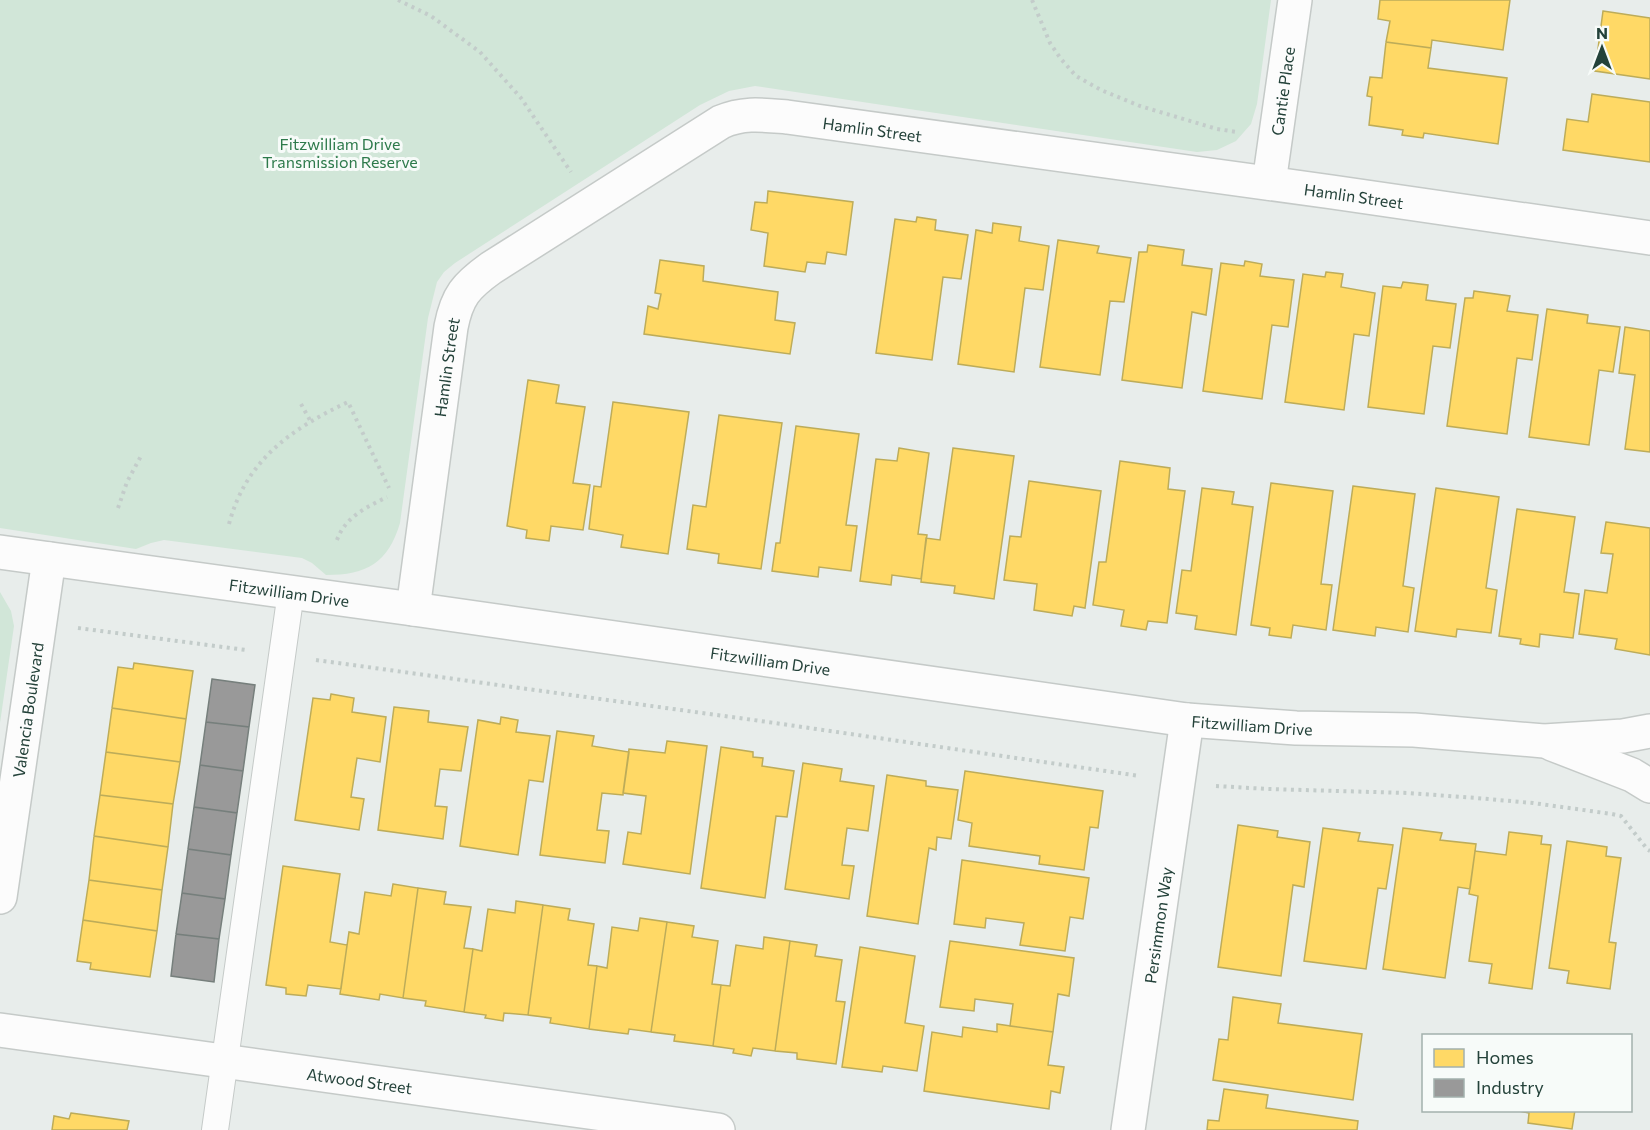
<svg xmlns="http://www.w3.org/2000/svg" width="1650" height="1130" font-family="Commissioner,sans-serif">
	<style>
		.green { fill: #d1e6d8 }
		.homes { fill: #ffd966; stroke: #bdac59; stroke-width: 1.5 }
		.industry { fill: #999; stroke: #767f7c; stroke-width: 1.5 }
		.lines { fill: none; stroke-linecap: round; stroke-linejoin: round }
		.service-casing { stroke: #c5cac8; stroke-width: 28 }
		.minor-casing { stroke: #c5cac8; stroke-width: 36 }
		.path { stroke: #c3ccca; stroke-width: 4; stroke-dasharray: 3 4.5; stroke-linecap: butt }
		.service { stroke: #fcfcfc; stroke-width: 26 }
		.minor { stroke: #fcfcfc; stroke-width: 33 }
		.labels { text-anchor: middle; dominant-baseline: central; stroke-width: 6; stroke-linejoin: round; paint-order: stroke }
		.street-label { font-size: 16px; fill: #24423a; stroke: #f7fbf9 }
		.park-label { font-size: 16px; fill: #2d7a4b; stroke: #f7fbf9 }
	</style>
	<rect width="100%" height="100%" fill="#e8edeb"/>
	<!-- green -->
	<path class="green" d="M0 0H1271L1257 104 1251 124 1236 141 1217 150 1197 152 755 86 729 91 700 105 455 263 444 272 437 282 428 318 400 523C388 563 367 575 326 575L312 563 302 558 164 540 151 543 136 549 0 528Z
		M0 592 11 611 14 626 0 723Z"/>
	<!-- homes -->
	<path class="homes" d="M1380 0H1510L1503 50 1432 40 1431 48 1386 42 1390 21 1378 19Z
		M1603 11 1650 18V79L1595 71Z
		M1386 42 1431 48 1428 68 1507 78 1498 144 1424 133 1423 138 1402 135 1403 130 1369 125 1372 97 1367 96 1370 77 1382 78Z
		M1592 94 1650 102V162L1563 150 1567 119 1588 122Z
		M768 191 853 202 846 255 827 252 825 264 807 262 805 272 764 266 768 233 751 230 755 202 767 203Z
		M917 217 936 220 935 230 968 235 961 279 943 277 932 360 876 353 895 219 916 222Z
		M993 223 1021 227 1019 241 1049 246 1043 290 1025 288 1014 372 958 364 976 230 992 233Z
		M1058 240 1099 246 1097 253 1131 258 1124 302 1110 301 1100 375 1040 367Z
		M1148 245 1184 250 1182 265 1212 269 1206 315 1192 312 1182 388 1122 380 1139 252H1147Z
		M660 260 704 266 703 281 778 292 775 320 795 323 790 354 644 334 648 306 658 309 661 294 655 293Z
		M1245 261 1262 264 1260 276 1294 280 1288 327 1272 325 1262 399 1203 391 1221 263 1244 266Z
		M1326 272 1343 274 1341 287 1375 293 1369 336 1354 334 1344 410 1285 402 1303 274 1325 277Z
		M1403 282 1428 285 1426 300 1456 304 1450 348 1433 346 1424 414 1368 407 1383 286 1401 288Z
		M1474 291 1510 296 1507 311 1538 315 1532 360 1517 358 1507 434 1447 426 1465 298H1473Z
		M1547 309 1588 315 1587 323 1620 327 1613 372 1599 370 1589 445 1529 437Z
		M1625 327 1650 331V452L1625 449 1635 375 1619 373Z
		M528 380 559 385 556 403 585 407 573 483 590 485 583 530 551 526 549 541 526 538 527 530 507 526Z
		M613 402 689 412 668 554 621 547 623 535 589 529 594 486 601 487Z
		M719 415 782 423 761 569 718 563 719 554 687 549 693 505 706 507Z
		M796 426 859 434 846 525 857 526 851 571 819 567 818 577 772 571 776 543H780Z
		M899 448 929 453 918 534 927 535 921 579 892 575 891 585 860 581 876 459 897 461Z
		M953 448 1014 456 994 599 954 593 955 586 921 582 926 538 940 540Z
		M1120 461 1170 468 1168 489 1185 491 1167 623 1148 621 1146 630 1121 626 1124 610 1093 605 1099 562H1106Z
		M1029 481 1101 491 1085 608 1074 606 1072 616 1034 610 1037 584 1004 580 1010 536 1021 537Z
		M1271 483 1333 491 1321 584 1332 585 1326 630 1293 625 1291 638 1269 635 1270 628 1251 625Z
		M1353 486 1415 494 1403 586 1414 588 1408 632 1376 627 1375 636 1333 630Z
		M1202 488 1234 492 1232 504 1253 507 1236 635 1195 629 1197 616 1176 613 1182 570 1191 571Z
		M1436 488 1499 497 1486 588 1497 590 1491 633 1457 629 1456 637 1415 631Z
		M1517 509 1575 517 1564 592 1579 594 1573 638 1540 634 1539 647 1520 644 1521 639 1499 636Z
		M1606 522 1650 528V655L1615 649 1617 639 1579 634 1585 590 1607 593 1613 554 1601 553Z
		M134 663 193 671 186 719 112 708 118 667 133 669Z
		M331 694 354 698 352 712 386 717 380 762 357 758 351 797 364 799 359 830 295 820 313 698 330 700Z
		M394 707 429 711 428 722 468 727 461 771 440 769 435 806 447 807 443 839 378 830Z
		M112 708 186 719 180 762 106 752Z
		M501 717 518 720 516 732 550 736 543 782 529 780 518 855 460 846 478 720 500 724Z
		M557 731 594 736 592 746 629 752 623 795 602 793 597 830 609 831 605 863 540 855Z
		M667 741 707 746 690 874 623 864 628 832 641 834 646 796 623 793 629 749 665 753Z
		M721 747 753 752V757L763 758 762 766 794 771 787 817 776 816 765 898 701 888Z
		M106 752 180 762 173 804 100 795Z
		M803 763 842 769 840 781 874 786 868 831 847 828 842 865 854 866 849 899 785 889Z
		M965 771 1103 791 1098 828 1090 827 1084 870 1039 864 1040 856 969 846 972 823 958 820Z
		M887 775 926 781V786L958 790 951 839 937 837 936 850 929 848 918 924 867 916Z
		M100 795 173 804 168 847 94 836Z
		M1238 825 1278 831 1277 837 1310 842 1304 887 1293 885 1281 976 1218 967Z
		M1323 828 1360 833 1358 841 1393 845 1386 889 1378 888 1366 969 1304 961Z
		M1403 828 1442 833 1440 840 1476 844 1470 889 1458 887 1445 978 1383 969Z
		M1509 832 1542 836 1541 844 1551 845 1532 989 1489 983 1492 964 1469 961 1478 896 1469 894 1475 851 1506 855Z
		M94 836 168 847 162 890 89 880Z
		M1567 841 1607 847 1606 856 1621 858 1609 942 1616 943 1610 989 1567 983 1569 971 1549 968Z
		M962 860 1089 878 1083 919 1070 917 1065 951 1020 945 1024 923 986 918 985 928 954 924Z
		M283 866 340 874 330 942 347 945 341 989 308 985 306 996 286 994V988L266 985Z
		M89 880 162 890 157 931 83 920Z
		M393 884 418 888 403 998 380 994 379 1000 340 994 349 932 359 934 365 892 391 896Z
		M418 888 446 892 444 904 471 907 464 948 473 949 464 1012 425 1006 426 1001 403 998Z
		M516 901 543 905 528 1015 504 1013 503 1021 485 1018 486 1015 464 1012 473 949 482 951 488 909 515 913Z
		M543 905 570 909 568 920 594 924 588 965 597 966 589 1029 550 1023 551 1018 528 1015Z
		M640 918 667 922 651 1032 629 1029 628 1034 589 1029 597 966 607 968 612 927 638 931Z
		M83 920 157 931 150 977 90 969 91 963 77 961Z
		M667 922 694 926 692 937 718 941 712 984 721 985 713 1046 674 1041 675 1035 651 1032Z
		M764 937 790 941 775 1051 753 1048 751 1056 733 1053 734 1049 713 1046 721 985 730 986 736 945 763 949Z
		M790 941 817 945 815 956 842 960 836 1001 845 1002 836 1064 797 1059V1053L775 1051Z
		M950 941 1074 958 1069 996 1058 994 1053 1032 1010 1026 1013 1004 975 999 974 1011 940 1007Z
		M860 947 915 956 905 1023 924 1026 917 1071 883 1066 882 1072 842 1067Z
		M1233 997 1281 1004 1278 1023 1362 1034 1353 1100 1213 1080 1219 1039 1228 1040Z
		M997 1024 1053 1032 1048 1065 1064 1067 1060 1093 1051 1091 1049 1109 924 1091 932 1032 962 1037 963 1027 997 1032Z
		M1224 1089 1268 1095 1266 1108 1358 1121 1357 1130H1207L1208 1120 1219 1121Z
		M1514 1110H1575L1572 1129 1528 1123 1529 1113Z
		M71 1113 129 1121 127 1130H52L54 1116 69 1119Z"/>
	<!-- industry -->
	<path class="industry" d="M212 679 255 685 249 727 206 722Z
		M206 722 249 727 243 771 200 765Z
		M200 765 243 771 237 813 194 807Z
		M194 807 237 813 231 855 188 849Z
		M188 849 231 855 225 899 182 893Z
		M182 893 225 899 219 939 176 934Z
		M176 934 219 939 214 982 171 976Z"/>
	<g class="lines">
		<defs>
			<path id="service" d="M215 1130 291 592"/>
			<g id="minor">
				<path id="s1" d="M1269 183 1295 0"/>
				<path id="s2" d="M0 552 413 609 1187 720 1296 728 1414 730 1544 741 1623 736 1650 731"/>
				<path id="s3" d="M413 609 451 327C457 296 466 286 491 268L721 122C744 112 763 115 787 117L1332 192 1650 238"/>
				<path d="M1552 744 1632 775 1650 786"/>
				<path id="s4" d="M0 897 49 559"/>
				<path id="s5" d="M0 1030 718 1130"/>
				<path id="s6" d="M1128 1130 1187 720"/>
			</g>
		</defs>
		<!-- service casing -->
		<use href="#service" class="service-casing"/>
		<!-- minor casing -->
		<use href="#minor" class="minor-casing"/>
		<!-- path -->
		<path class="path" d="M398 0 431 16 480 52 521 98 571 172
			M1032 0 1050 43 1061 59 1076 76 1101 90 1140 106 1217 129 1237 132
			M301 404 311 422
			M118 508 127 482 141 456
			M229 524C246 460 291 429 348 402L389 488
			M337 540C345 517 367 507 387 497
			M78 628 246 650
			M316 660 768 722 1140 776
			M1216 786 1268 789 1408 793 1476 798 1533 803 1612 814 1621 816 1648 850 1650 851"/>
		<!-- service -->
		<use href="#service" class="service"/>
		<!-- minor -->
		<use href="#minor" class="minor"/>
	</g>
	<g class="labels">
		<!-- street labels -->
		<g class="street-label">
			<text stroke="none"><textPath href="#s1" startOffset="93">Cantie Place</textPath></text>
			<text stroke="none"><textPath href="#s3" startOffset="784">Hamlin Street</textPath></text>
			<text stroke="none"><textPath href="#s3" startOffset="1270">Hamlin Street</textPath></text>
			<text stroke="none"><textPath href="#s3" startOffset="244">Hamlin Street</textPath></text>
			<text stroke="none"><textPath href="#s2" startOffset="292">Fitzwilliam Drive</textPath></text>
			<text stroke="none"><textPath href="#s2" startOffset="778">Fitzwilliam Drive</textPath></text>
			<text stroke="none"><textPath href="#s4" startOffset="189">Valencia Boulevard</textPath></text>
			<text stroke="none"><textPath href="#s2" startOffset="1264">Fitzwilliam Drive</textPath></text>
			<text stroke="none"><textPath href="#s6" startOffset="207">Persimmon Way</textPath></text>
			<text stroke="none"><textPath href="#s5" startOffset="363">Atwood Street</textPath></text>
		</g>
		<!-- park labels -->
		<g class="park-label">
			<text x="340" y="143">Fitzwilliam Drive<tspan x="340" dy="18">Transmission Reserve</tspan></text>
		</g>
	</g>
	<!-- legend -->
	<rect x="1422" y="1034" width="210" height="78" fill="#f7fbf9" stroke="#a3b1ad" stroke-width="1.5"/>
	<rect x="1434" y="1049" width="30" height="18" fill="#ffd966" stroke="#a3b1ad" stroke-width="1.5"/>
	<text x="1476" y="1064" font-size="18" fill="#24423a">Homes</text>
	<rect x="1434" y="1079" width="30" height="18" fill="#999999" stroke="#a3b1ad" stroke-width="1.5"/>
	<text x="1476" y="1094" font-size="18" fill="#24423a">Industry</text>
	<!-- north arrow -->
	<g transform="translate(1602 48)" stroke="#f7fbf9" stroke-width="4.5" paint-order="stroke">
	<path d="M0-4.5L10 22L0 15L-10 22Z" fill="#24423a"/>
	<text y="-9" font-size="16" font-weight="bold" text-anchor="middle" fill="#24423a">N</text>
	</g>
</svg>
